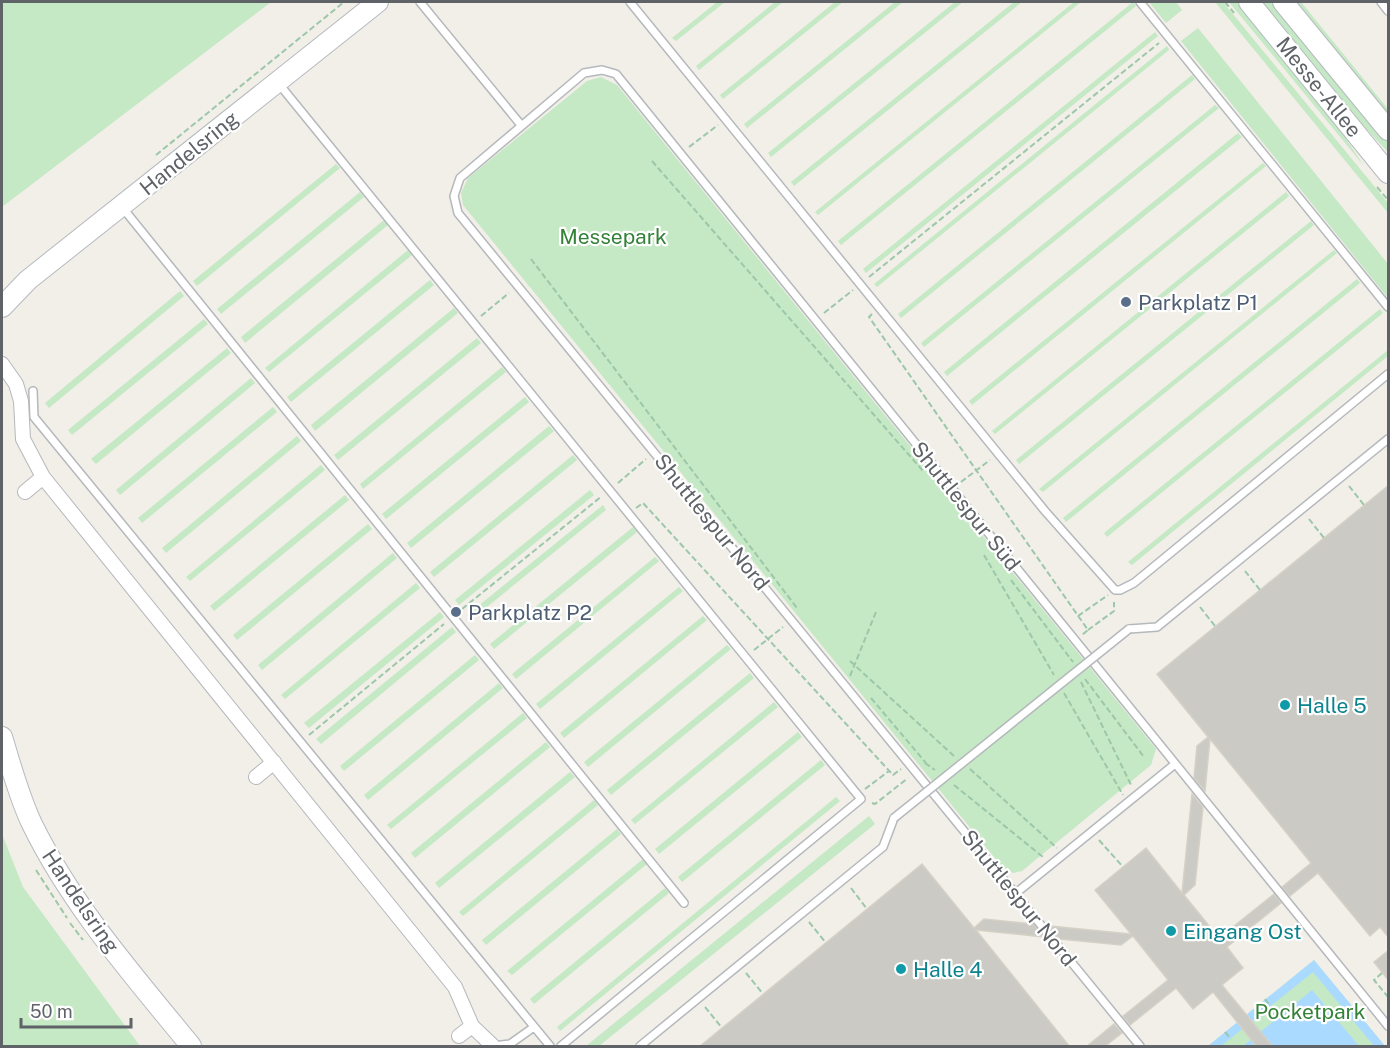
<svg xmlns="http://www.w3.org/2000/svg" width="1390" height="1048" font-family="'Public Sans',sans-serif">
	<style>
		.green { fill: #c5e8c5 }
		.water { fill: #aadaff }
		.building { fill: #cccac5; stroke: #d6d1c6; stroke-width: 1.5 }
		.lines { fill: none; stroke-linecap: round; stroke-linejoin: round }
		.lane-casing { stroke: #b5b8bc; stroke-width: 10 }
		.street-casing { stroke: #b5b8bc; stroke-width: 16 }
		.secondary-casing { stroke: #b6babf; stroke-width: 22 }
		.path { stroke: #9cc7a9; stroke-width: 2; stroke-dasharray: 6 3; stroke-linecap: butt }
		.lane { stroke: #fff; stroke-width: 7 }
		.street { stroke: #fff; stroke-width: 14 }
		.secondary { stroke: #fff; stroke-width: 20 }
		.lane-bridge-casing { stroke: #b5b8bc; stroke-width: 10; stroke-linecap: butt }
		.lane-bridge { stroke: #fff; stroke-width: 7 }
		.service-dot { fill: #5c6f8a; stroke: #fff; stroke-width: 2 }
		.culture-dot { fill: #0f9aa8; stroke: #fff; stroke-width: 2 }
		.labels { text-anchor: middle; dominant-baseline: central; stroke-width: 4.5; stroke-linejoin: round; paint-order: stroke }
		.street-label { font-size: 21px; fill: #5f6368; stroke: #fff }
		.park-label { font-size: 21px; fill: #348238; stroke: #fff }
		.service-label { font-size: 21px; fill: #4e5e75; stroke: #fff; text-anchor: start }
		.culture-label { font-size: 21px; fill: #0d838f; stroke: #fff; text-anchor: start }
	</style>
	<rect width="100%" height="100%" fill="#f1efe8"/>
	<!-- green -->
	<path class="green" d="M2 2H271L2 207Z
		M717 2H725L676 41 672 38Z
		M775 2H783L699 70 696 66Z
		M835 2H843L723 99 720 95Z
		M895 2H903L747 128 744 124Z
		M955 2H963L771 157 768 153Z
		M1014 2H1022L794 186 791 182Z
		M1074 2H1081L818 215 815 212Z
		M1133 2 1136 6 841 245 838 241Z
		M1149 2H1176L1182 10 1166 23Z
		M1215 2H1223L1388 203V213Z
		M1229 2H1240L1321 101 1364 166Z
		M1258 2H1273L1388 142V152L1336 97Z
		M1292 2H1301L1388 109V120Z
		M1198 28 1388 264V298L1181 41Z
		M1155 32 1158 36 866 273 863 269Z
		M1167 46 1169 50 877 287 874 284Z
		M1192 75 1195 79 901 318 898 314Z
		M601 77 617 85 1156 749 1151 765 1022 871 1013 873 1003 868 463 205 461 193 468 178 587 81Z
		M1215 105 1219 108 924 347 921 343Z
		M1238 133 1242 137 947 376 944 372Z
		M1263 163 1266 166 972 405 969 401Z
		M336 164 340 168 197 286 193 281Z
		M360 192 364 197 221 314 217 309Z
		M1286 192 1289 196 995 434 992 431Z
		M384 220 388 225 245 343 241 337Z
		M1311 221 1314 225 1019 464 1016 460Z
		M408 250 412 255 269 372 265 368Z
		M1334 250 1337 253 1043 492 1039 489Z
		M1357 279 1360 283 1066 522 1063 518Z
		M430 280 434 285 291 402 287 397Z
		M180 291 184 296 49 408 45 403Z
		M454 308 458 313 315 431 311 425Z
		M1380 309 1383 313 1107 537 1104 533Z
		M204 319 208 324 72 435 68 430Z
		M477 338 481 343 338 460 334 455Z
		M227 348 231 353 96 464 91 459Z
		M1388 350V356L1132 565 1128 562Z
		M502 367 506 372 363 489 360 484Z
		M251 378 255 383 120 495 116 490Z
		M525 397 529 402 386 519 382 514Z
		M273 407 277 412 142 523 138 518Z
		M549 426 554 431 411 548 407 543Z
		M297 436 301 441 166 553 162 548Z
		M573 455 577 460 434 577 430 572Z
		M321 465 325 470 190 581 186 577Z
		M590 490 594 495 459 605 455 600Z
		M345 495 349 500 214 611 210 606Z
		M603 505 606 510 471 620 467 615Z
		M368 524 372 529 237 640 233 635Z
		M633 527 637 532 494 649 490 644Z
		M393 553 397 558 262 670 258 665Z
		M655 557 659 561 516 679 512 674Z
		M416 583 420 588 285 699 281 695Z
		M679 587 683 591 540 709 536 704Z
		M440 612 444 617 309 728 304 723Z
		M703 616 707 620 564 738 560 733Z
		M452 627 456 632 321 744 316 739Z
		M727 645 731 649 588 767 584 762Z
		M475 655 479 660 344 771 340 766Z
		M750 673 754 678 611 795 607 790Z
		M499 683 503 688 368 800 364 795Z
		M774 702 778 707 635 824 631 820Z
		M523 713 527 718 391 829 387 825Z
		M798 732 802 737 659 854 655 849Z
		M546 742 550 747 415 858 411 853Z
		M821 760 825 765 682 882 678 877Z
		M570 772 575 777 439 888 435 883Z
		M836 797 840 801 560 1031 557 1027Z
		M594 800 598 805 463 916 459 912Z
		M869 816 875 824 599 1046H586Z
		M617 829 621 834 486 945 482 940Z
		M2 834 23 887 140 1046H2Z
		M643 859 647 864 512 975 507 971Z
		M665 888 669 893 534 1004 530 999Z
		M1314 960 1385 1046H1208Z"/>
	<!-- water -->
	<path class="water" d="M1314 960 1385 1046H1374L1313 972 1221 1046H1208Z
		M1312 990 1359 1046H1243Z"/>
	<!-- building -->
	<path class="building" d="M1389 485V938L1380 927 1370 936 1318 873 1290 896 1282 887 1311 863 1210 739 1205 791 1194 778 1197 746 1208 737 1157 674Z
		M1192 794 1203 807 1195 885 1184 895 1219 938 1274 894 1281 903 1227 947 1243 968 1222 985 1273 1047H1257L1213 992 1193 1009 1176 988 1130 1025 1123 1016 1168 980 1133 936 1121 945 1060 939 1049 926 1131 934 1095 890 1146 848 1182 893Z
		M922 864 974 928 984 919 1033 924 1044 937 976 930 1070 1047H699Z
		M1389 950V981L1374 962Z
		M1114 1024 1122 1033 1104 1047H1086Z"/>
	<g class="lines">
		<defs>
			<path id="lane" d="M420 2 521 125
				M630 2 1045 511 1115 590H1120L1134 583 1388 374
				M1140 2 1388 307
				M1381 2 1388 11
				M279 84 861 799 561 1046
				M122 207 684 903
				M33 391 34 417 550 1046
				M1129 629 1157 627 1388 439
				M1016 893 1175 764
				M493 1046 510 1044 534 1027
				M640 1046 883 847 894 818
				M1140 1046 458 213 454 196 460 178 584 73 602 70 616 74 1388 1026"/>
			<path id="street" d="M2 364 16 384 21 401 23 439 43 477 455 987 472 1026 493 1046
				M25 492 43 477
				M256 777 274 762
				M459 1036 472 1026"/>
			<path id="secondary" d="M1249 2 1388 173
				M1283 2 1388 130
				M2 307 28 280 378 2
				M2 737C11 766 19 797 32 824 72 906 133 975 191 1046"/>
		</defs>
		<!-- lane casing -->
		<use href="#lane" class="lane-casing"/>
		<!-- street casing -->
		<use href="#street" class="street-casing"/>
		<!-- secondary casing -->
		<use href="#secondary" class="secondary-casing"/>
		<!-- path -->
		<path class="path" d="M1225 2 1234 13
			M689 147 718 125
			M156 155 344 2
			M652 161 923 471
			M1377 187 1388 200
			M531 259 797 608
			M869 277 1159 43
			M824 313 853 290
			M872 314 869 317 1088 630 1082 635
			M481 316 509 293
			M961 482 990 460
			M618 483 646 459
			M1349 486 1364 505
			M636 508 643 503 893 775 901 769
			M1309 519 1324 538
			M984 555 1054 675
			M1245 571 1260 590
			M1011 580 1073 662
			M1200 607 1215 626
			M462 609 602 496
			M1078 616 1108 595
			M1088 630 1114 611V602
			M754 650 783 627
			M850 661 954 756
			M850 676 876 612
			M1085 679 1144 757
			M1081 682 1131 785
			M1064 693 1123 795
			M871 698 926 763
			M309 735 444 624
			M925 763 935 770
			M970 769 1057 848
			M954 785 1043 857
			M865 789 889 771
			M872 803 875 804 908 778
			M1099 840 1123 867
			M36 870 67 918
			M851 888 867 909
			M809 922 826 943
			M70 923 83 940
			M746 973 763 994
			M1382 973 1374 980 1388 997
			M1265 999 1271 1007
			M705 1007 722 1028
			M1225 1032 1231 1039"/>
		<!-- lane -->
		<use href="#lane" class="lane"/>
		<!-- street -->
		<use href="#street" class="street"/>
		<!-- secondary -->
		<use href="#secondary" class="secondary"/>
		<defs>
			<path id="lane-bridge" d="M894 818 1129 629"/>
		</defs>
		<!-- lane-bridge casing -->
		<use href="#lane-bridge" class="lane-bridge-casing"/>
		<!-- lane-bridge -->
		<use href="#lane-bridge" class="lane-bridge"/>
	</g>
	<!-- markers -->
	<g class="service-dot">
		<circle cx="1126" cy="302" r="6"/>
		<circle cx="456" cy="612" r="6"/>
	</g>
	<g class="culture-dot">
		<circle cx="1285" cy="705" r="6"/>
		<circle cx="1171" cy="931" r="6"/>
		<circle cx="901" cy="969" r="6"/>
	</g>
	<g class="labels">
		<!-- street labels -->
		<g class="street-label">
			<text transform="translate(1319 87) rotate(51)">Messe-Allee</text>
			<text transform="translate(189 153) rotate(-39)">Handelsring</text>
			<text transform="translate(966 506) rotate(51)">Shuttlespur Süd</text>
			<text transform="translate(712 522) rotate(51)">Shuttlespur Nord</text>
			<text transform="translate(1019 898) rotate(51)">Shuttlespur Nord</text>
			<text transform="translate(81 901) rotate(56)">Handelsring</text>
		</g>
		<!-- park labels -->
		<g class="park-label">
			<text x="613" y="236">Messepark</text>
			<text x="1310" y="1011">Pocketpark</text>
		</g>
		<!-- service labels -->
		<g class="service-label">
			<text x="1138" y="302">Parkplatz P1</text>
			<text x="468" y="612">Parkplatz P2</text>
		</g>
		<!-- culture labels -->
		<g class="culture-label">
			<text x="1297" y="705">Halle 5</text>
			<text x="1183" y="931">Eingang Ost</text>
			<text x="913" y="969">Halle 4</text>
		</g>
	</g>
	<!-- border -->
	<rect width="1390" height="1048" fill="none" stroke="#5f6368" stroke-width="6"/>
	<!-- scale -->
	<path d="M21 1018v9h110v-9" fill="none" stroke="#5f6368" stroke-width="3"/>
	<text x="30" y="1018" font-size="18" fill="#5f6368" stroke="#ffffff" stroke-width="4.5" paint-order="stroke">50 m</text>
</svg>
